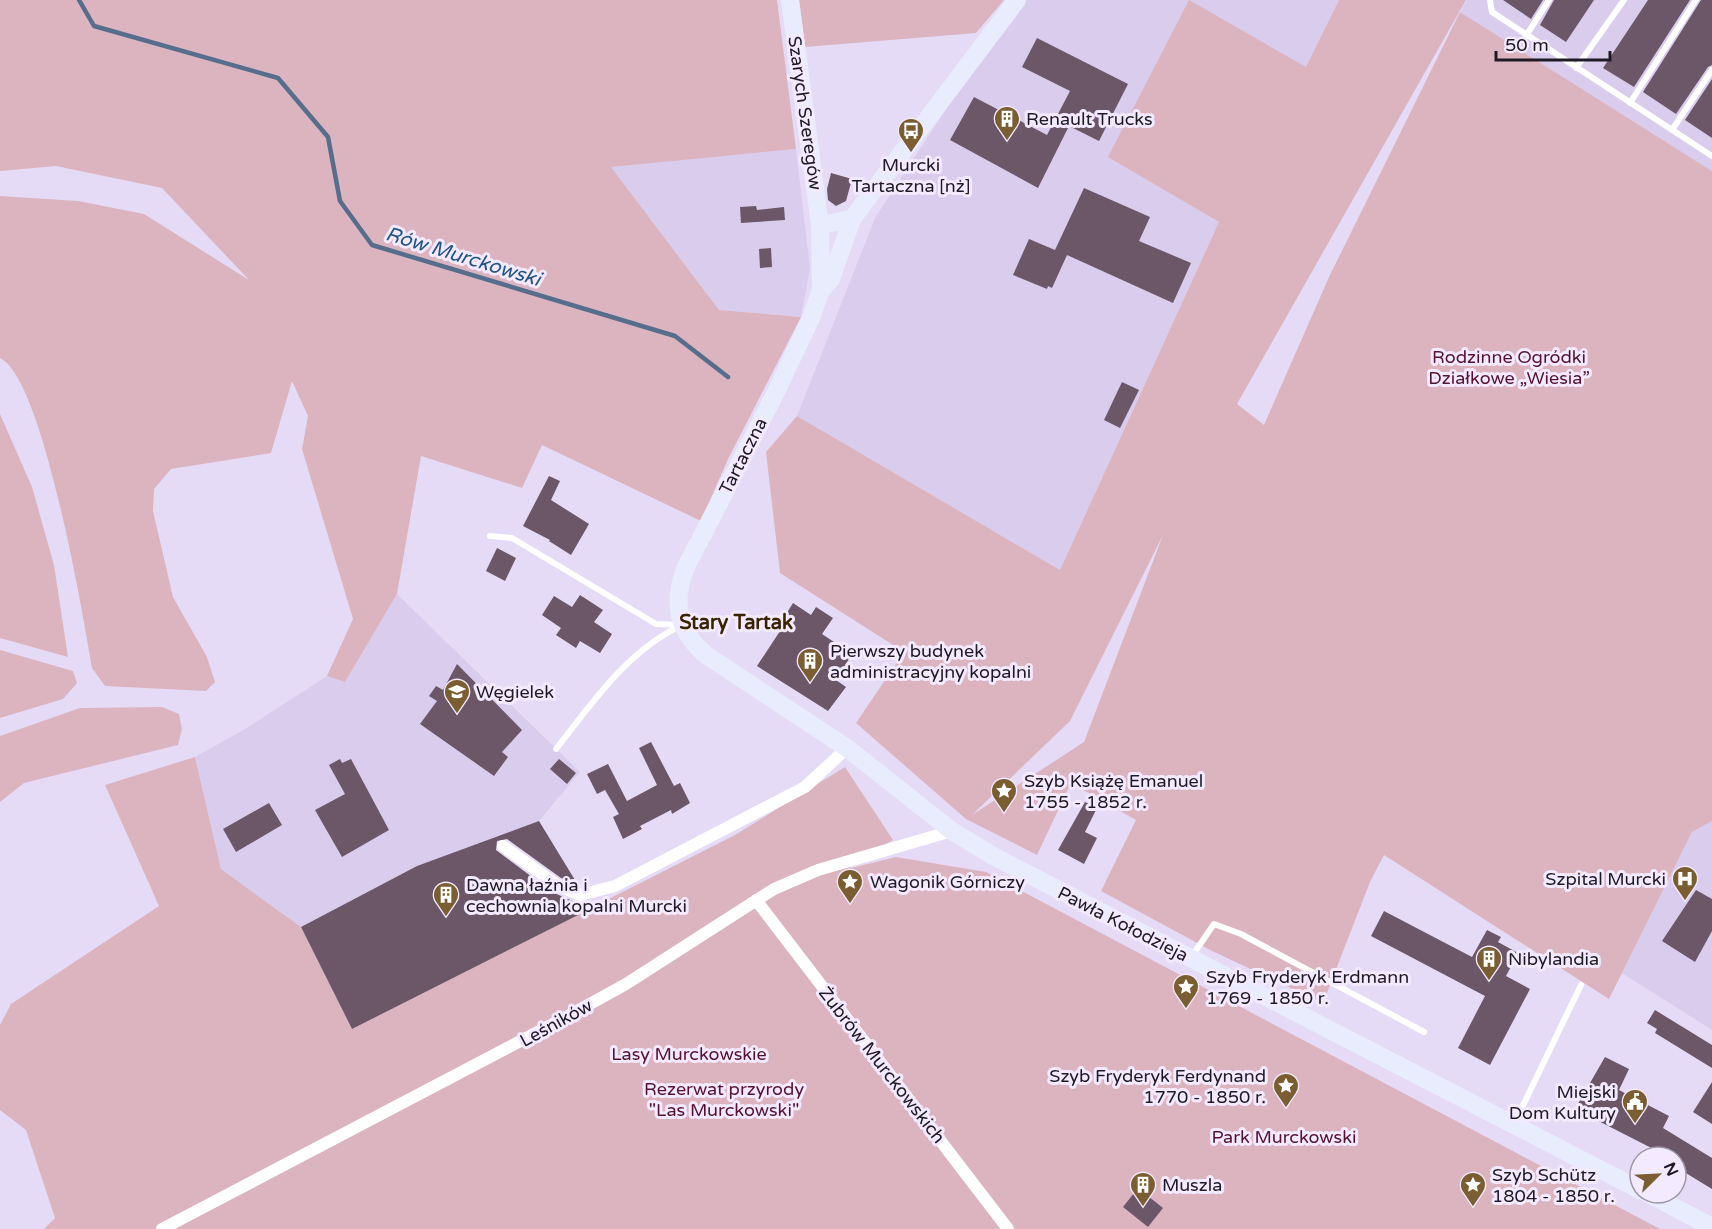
<svg xmlns="http://www.w3.org/2000/svg" width="1712" height="1229" font-family="'Varela Round',sans-serif">
	<style>
		.built { fill: #dacced }
		.green { fill: #dcb4c0; fill-rule: evenodd }
		.lines { fill: none; stroke-linecap: round; stroke-linejoin: round }
		.stream { stroke: #566e8c; stroke-width: 4.5 }
		.building { fill: #6b5768 }
		.lane { stroke: #fff; stroke-width: 6 }
		.street { stroke: #fff; stroke-width: 12 }
		.secondary { stroke: #e9ecfc; stroke-width: 18 }
		.labels { text-anchor: middle; dominant-baseline: central; stroke-width: 6; stroke-linejoin: round; paint-order: stroke }
		.street-label { font-size: 18px; fill: #1f1b25; stroke: #f3eaff }
		.poi-label { font-size: 18px; fill: #1f1b25; stroke: #f3eaff; text-anchor: start }
		.park-label { font-size: 18px; fill: #561331; stroke: #f3eaff }
		.water-label { font-size: 20px; font-style: italic; fill: #215488; stroke: #f3eaff }
		.neighbourhood-label { font-size: 20px; font-weight: bold; fill: #392400; stroke: #f3eaff }
	</style>
	<rect width="100%" height="100%" fill="#e6dbf6"/>
	<!-- built -->
	<path class="built" d="M1027 0H1339L1307 67 1108 156 1219 222 1060 570 797 416 875 218 965 80Z
		M1467 0H1712V171L1460 12Z
		M796 149 810 269 801 317 719 310 610 166Z
		M397 594 580 772 539 821 417 866 301 927 221 869 195 757 245 729 327 676 345 682Z
		M1712 821V1030L1622 973 1692 832Z"/>
	<!-- green -->
	<path class="green" d="M0 0H777L796 149 611 167 719 310 801 317 728 459 701 521 542 445 522 488 421 456 397 594 345 682 327 676 353 619 302 449 308 416 292 381 271 453 171 469 154 489 153 511 173 597 207 657 215 682 206 691 105 686 92 668C83 615 43 378 0 358V196L78 201 144 214 249 280 162 188 56 166 0 171Z
		M799 0H1004L976 33 805 47Z
		M1189 0 1306 67 1339 0H1466L1237 404 1264 425 1329 277 1460 12 1712 171V821L1692 832 1609 999 1384 855 1370 882 1323 1003 1212 951 1101 891 1136 820 1071 783 1037 855 966 819 856 723 904 652 780 573 766 452 797 416 1060 570 1219 222 1108 157ZM1163 535 1084 742 972 815 1070 721Z
		M0 414 32 487 54 565 68 657 0 638Z
		M0 650 73 671 77 683 63 699 0 718Z
		M162 707 179 714 182 729 178 745 24 783 0 802V736L80 708Z
		M195 757 221 869 301 927 352 1029 735 835 845 767 893 840 850 864 851 868 896 857 986 872 1660 1229H44L55 1218 26 1130 0 1110V1025L11 1004 159 906 105 785Z"/>
	<g class="lines">
		<!-- stream -->
		<path class="stream" d="M79 0 94 26 278 78 328 137 340 201 372 245 675 336 728 377"/>
	</g>
	<!-- building -->
	<path class="building" d="M1503 0H1543L1531 19Z
		M1554 0H1594L1566 42 1540 25Z
		M1648 0H1690L1634 87 1603 68Z
		M1701 0H1712V65L1708 67 1676 114 1643 92Z
		M1037 38 1128 84 1099 141 1069 126 1038 188 950 140 974 97 1047 135 1070 91 1022 67Z
		M1712 79V138L1685 120Z
		M831 173 852 179 846 201 836 206 828 200 827 189Z
		M1084 188 1150 217 1139 241 1191 263 1173 303 1067 255 1052 288 1048 286 1047 289 1013 275 1029 239 1055 250Z
		M756 206 757 210 784 207 785 220 741 223 740 207Z
		M771 248 772 267 760 268 759 249Z
		M1122 382 1139 390 1120 428 1104 420Z
		M549 476 560 481 551 500 589 524 571 555 549 541 550 540 523 526Z
		M497 548 516 558 505 581 486 571Z
		M580 595 603 610 594 622 612 634 600 653 580 641 576 648 556 635 561 628 542 615 554 596 572 607Z
		M793 603 811 615 816 607 833 618 822 634 852 654 836 680 846 687 828 711 757 666 784 625 780 624Z
		M457 664 522 730 502 752 508 757 494 776 420 724 437 701 429 696 436 686 443 690Z
		M651 742 674 786 680 783 690 803 672 814 671 810 640 826 642 829 623 839 613 817 619 814 605 790 597 794 587 774 608 764 627 801 657 785 639 748Z
		M340 759 342 763 351 759 389 830 342 857 315 810 345 794 329 765Z
		M559 759 576 773 567 784 550 769Z
		M1085 802 1097 808 1085 832 1097 838 1084 864 1058 850Z
		M269 803 282 825 236 852 223 829Z
		M539 821 578 885 561 878 507 839 497 841 496 850 552 892 577 903 588 902 592 908 352 1029 301 927 417 866Z
		M1696 890 1712 899V931L1695 962 1662 941Z
		M1384 911 1472 957 1487 930 1501 937 1498 942 1518 953 1506 976 1530 989 1490 1065 1458 1048 1485 996 1371 936Z
		M1655 1010 1712 1045V1068L1655 1033 1657 1029 1647 1023Z
		M1605 1057 1629 1069 1619 1090 1669 1116 1663 1128 1712 1158V1189L1676 1167V1157H1669L1575 1109Z
		M1712 1082V1124L1693 1112Z
		M1138 1188 1163 1208 1148 1227 1123 1207Z"/>
	<g class="lines">
		<!-- lane -->
		<path class="lane" d="M1490 0 1492 12 1712 156
			M1526 36 1549 0
			M1576 68 1624 0
			M1630 103 1696 0
			M1672 130 1712 70
			M490 536 512 538 656 624 681 625
			M556 749C593 702 627 651 682 625
			M1192 956 1214 924 1241 934 1424 1032
			M1515 1122 1581 985"/>
		<!-- street -->
		<path class="street" d="M503 846 557 885 580 895 615 886 805 787 847 748
			M756 900 1008 1229
			M162 1229 570 1015 626 984 774 889 818 870 952 831"/>
		<!-- secondary -->
		<path class="secondary" d="M790 0 820 225 821 290 811 318 775 394 685 569C672 604 678 631 706 655L847 748 952 831 995 857 1640 1190
			M820 225 852 219 1017 0
			M821 290 831 279 852 219
			M1647 1193 1712 1227"/>
	</g>
	<!-- icons -->
	<defs>
		<symbol id="building-pin" viewBox="-11 -11 22 30"><path d="M0 17L-7.5 6A9.5 9.5 0 1 1 7.5 6Z" fill="#7a5d30" stroke="#f3eaff"/><path d="M-4-6H4V6H1V3H-1V6H-4ZM-2.5-4.3h1.7v1.8h-1.7ZM.8-4.3h1.7v1.8H.8ZM-2.5-1h1.7V.8h-1.7ZM.8-1h1.7V.8H.8Z" fill="#fff"/></symbol>
		<symbol id="bus-pin" viewBox="-11 -11 22 30"><path d="M0 17L-7.5 6A9.5 9.5 0 1 1 7.5 6Z" fill="#7a5d30" stroke="#f3eaff"/><path d="M-5-6H5V4H4V6H2V4H-2V6H-4V4H-5ZM-3.5-4V0h7V-4ZM-3.5 1.2v1.5H-2V1.2ZM2 1.2v1.5H3.5V1.2Z" fill="#fff"/></symbol>
		<symbol id="school-pin" viewBox="-11 -11 22 30"><path d="M0 17L-7.5 6A9.5 9.5 0 1 1 7.5 6Z" fill="#7a5d30" stroke="#f3eaff"/><path d="M0-5L7-2L0 1L-7-2ZM-4 1L0 2.5L4 1V4Q0 6-4 4Z" fill="#fff"/></symbol>
		<symbol id="sight-pin" viewBox="-11 -11 22 30"><path d="M0 17L-7.5 6A9.5 9.5 0 1 1 7.5 6Z" fill="#7a5d30" stroke="#f3eaff"/><path d="M0-6L1.8-2.2L6-1.7L2.9 1.2L3.7 5.4L0 3.3L-3.7 5.4L-2.9 1.2L-6-1.7L-1.8-2.2Z" fill="#fff"/></symbol>
		<symbol id="hospital-pin" viewBox="-11 -11 22 30"><path d="M0 17L-7.5 6A9.5 9.5 0 1 1 7.5 6Z" fill="#7a5d30" stroke="#f3eaff"/><path d="M-5-5h3v3.5h4V-5h3V5h-3V1.5h-4V5h-3Z" fill="#fff"/></symbol>
		<symbol id="civic-pin" viewBox="-11 -11 22 30"><path d="M0 17L-7.5 6A9.5 9.5 0 1 1 7.5 6Z" fill="#7a5d30" stroke="#f3eaff"/><path d="M-.6-6.5H3V-4.5H.6V-3L4-1V1h2V6H-6V1h2V-1L-.6-3ZM-1.2 2.5V6h2.4V2.5Z" fill="#fff"/></symbol>
	</defs>
	<g fill-rule="evenodd">
		<use href="#building-pin" x="992" y="104" width="30" height="40"/>
		<use href="#bus-pin" x="896" y="116" width="30" height="40"/>
		<use href="#building-pin" x="795" y="646" width="30" height="40"/>
		<use href="#school-pin" x="442" y="677" width="30" height="40"/>
		<use href="#sight-pin" x="989" y="776" width="30" height="40"/>
		<use href="#hospital-pin" x="1670" y="864" width="30" height="40"/>
		<use href="#sight-pin" x="835" y="867" width="30" height="40"/>
		<use href="#building-pin" x="431" y="880" width="30" height="40"/>
		<use href="#building-pin" x="1474" y="944" width="30" height="40"/>
		<use href="#sight-pin" x="1171" y="972" width="30" height="40"/>
		<use href="#sight-pin" x="1271" y="1071" width="30" height="40"/>
		<use href="#civic-pin" x="1620" y="1087" width="30" height="40"/>
		<use href="#building-pin" x="1128" y="1170" width="30" height="40"/>
		<use href="#sight-pin" x="1458" y="1170" width="30" height="40"/>
	</g>
	<g class="labels">
		<!-- street labels -->
		<g class="street-label">
			<text transform="translate(805 113) rotate(82)">Szarych Szeregów</text>
			<text transform="translate(743 456) rotate(-63)">Tartaczna</text>
			<text transform="translate(1123 924) rotate(27)">Pawła Kołodzieja</text>
			<text transform="translate(556 1023) rotate(-29)">Leśników</text>
			<text transform="translate(882 1065) rotate(52)">Żubrów Murckowskich</text>
		</g>
		<!-- poi labels -->
		<g class="poi-label">
			<text x="1026" y="119">Renault Trucks</text>
			<text x="911" y="165" text-anchor="middle">Murcki<tspan x="911" dy="21">Tartaczna [nż]</tspan></text>
			<text x="830" y="651">Pierwszy budynek<tspan x="830" dy="21">administracyjny kopalni</tspan></text>
			<text x="476" y="692">Węgielek</text>
			<text x="1024" y="781">Szyb Książę Emanuel<tspan x="1024" dy="21">1755 - 1852 r.</tspan></text>
			<text x="1666" y="879" text-anchor="end">Szpital Murcki</text>
			<text x="870" y="882">Wagonik Górniczy</text>
			<text x="466" y="885">Dawna łaźnia i<tspan x="466" dy="21">cechownia kopalni Murcki</tspan></text>
			<text x="1508" y="959">Nibylandia</text>
			<text x="1206" y="977">Szyb Fryderyk Erdmann<tspan x="1206" dy="21">1769 - 1850 r.</tspan></text>
			<text x="1266" y="1076" text-anchor="end">Szyb Fryderyk Ferdynand<tspan x="1266" dy="21">1770 - 1850 r.</tspan></text>
			<text x="1616" y="1092" text-anchor="end">Miejski<tspan x="1616" dy="21">Dom Kultury</tspan></text>
			<text x="1492" y="1175">Szyb Schütz<tspan x="1492" dy="21">1804 - 1850 r.</tspan></text>
			<text x="1162" y="1185">Muszla</text>
		</g>
		<!-- park labels -->
		<g class="park-label">
			<text x="1509" y="357">Rodzinne Ogródki<tspan x="1509" dy="21">Działkowe „Wiesia”</tspan></text>
			<text x="689" y="1054">Lasy Murckowskie</text>
			<text x="724" y="1089">Rezerwat przyrody<tspan x="724" dy="21">"Las Murckowski"</tspan></text>
			<text x="1284" y="1137">Park Murckowski</text>
		</g>
		<!-- water labels -->
		<g class="water-label">
			<text transform="translate(463 257) rotate(17)">Rów Murckowski</text>
		</g>
		<!-- neighbourhood labels -->
		<g class="neighbourhood-label">
			<text x="736" y="623">Stary Tartak</text>
		</g>
	</g>
	<!-- north arrow -->
	<g transform="translate(1658 1175) rotate(66)"><circle r="28" fill="#f3eaff" stroke="#9e97a8" stroke-width="1.5"/>
	<path d="M0-4.5L10 22L0 15L-10 22Z" fill="#7a5d30"/>
	<text y="-9" font-size="16" font-weight="bold" text-anchor="middle" fill="#1f1b25">N</text>
	</g>
	<!-- scale -->
	<path d="M1496 51v9h114v-9" fill="none" stroke="#1f1b25" stroke-width="3"/>
	<text x="1505" y="51" font-size="18" fill="#1f1b25" stroke="#f3eaff" stroke-width="4.5" paint-order="stroke">50 m</text>
</svg>
